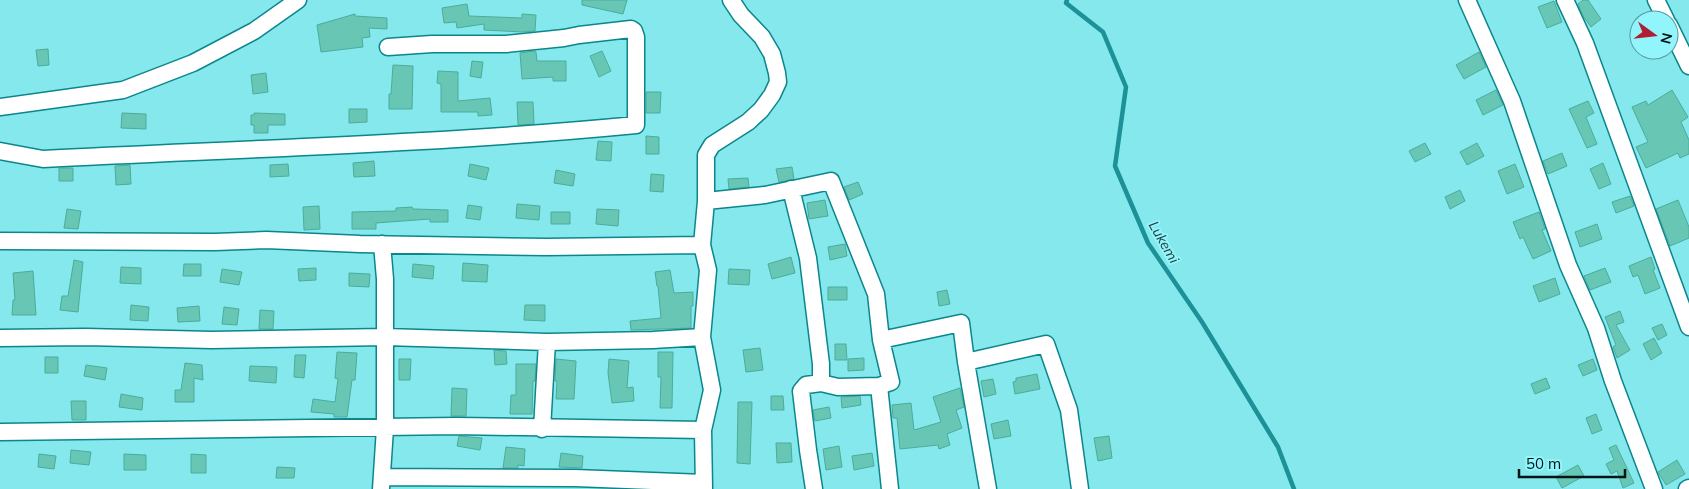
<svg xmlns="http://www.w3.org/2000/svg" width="1689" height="489" font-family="Mulish,sans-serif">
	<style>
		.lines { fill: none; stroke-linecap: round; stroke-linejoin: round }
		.stream { stroke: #1c9197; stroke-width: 4.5 }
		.building { fill: #68c6b5; stroke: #4cac9b }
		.minor-casing { stroke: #0b868c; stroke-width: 19 }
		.minor { stroke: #fff; stroke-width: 16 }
		.labels { text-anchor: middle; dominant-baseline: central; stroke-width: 4; stroke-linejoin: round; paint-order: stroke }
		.water-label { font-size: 14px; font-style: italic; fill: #1f3738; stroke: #91f5fb }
	</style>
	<rect width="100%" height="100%" fill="#84e8ed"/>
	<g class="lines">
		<!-- stream -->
		<path class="stream" d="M1067 0 1066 3 1103 32 1126 87 1115 166 1148 243 1202 322 1278 447 1294 489"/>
	</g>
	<!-- building -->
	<path class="building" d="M582 0H627L623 14 582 5Z
		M1583 0H1588L1601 19 1591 27 1583 16 1578 4Z
		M1554 1 1562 22 1547 28 1538 7Z
		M467 4 469 16 522 18V14L536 15 535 31 522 32 484 30V24L457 28 456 22 444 23 442 8Z
		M355 14V16L387 18V29L369 28 370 37 362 38 363 47 321 52 317 25Z
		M48 49 49 65 38 66 36 50Z
		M534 51 536 52 537 61H566V81H553V77L522 79 520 53Z
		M602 51 611 71 599 77 590 56Z
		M1479 52 1486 67 1464 79 1456 65Z
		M472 61 483 62 481 78 470 76Z
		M393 65 413 66 412 109H389V94H391Z
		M438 71 458 72V101L490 98 492 115 478 116V112H441V84L437 83Z
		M266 73 268 92 253 94 251 75Z
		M1496 90 1503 105 1483 115 1476 100Z
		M1672 90 1688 117 1681 122 1689 140V154L1680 158 1678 153 1646 168 1636 147 1648 142 1632 107 1646 101 1648 105Z
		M646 92H661L660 113H646Z
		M1588 101 1594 113 1586 117 1597 144 1587 148 1569 109Z
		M517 102H533L534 124 518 125Z
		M349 109H367V122L349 123Z
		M122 113 146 114V129L121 128Z
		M254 113 285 114V125H268V133H254V125H251V115H254Z
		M646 136 659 137V154H646Z
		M598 141 612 142 611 161 596 160Z
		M1425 143 1431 154 1415 162 1409 151Z
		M1477 143 1484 156 1467 165 1460 152Z
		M1562 153 1567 166 1548 174 1543 161Z
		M374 161 375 176 354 177 353 163Z
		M1603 163 1611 184 1599 189 1590 169Z
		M288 164 289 176 270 177V165Z
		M470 164 489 168 486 180 468 176Z
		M1515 164 1524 187 1507 194 1498 171Z
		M130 165 131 184 116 185 115 166Z
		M792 167 794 179 779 182 776 169Z
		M59 168H73V181H59Z
		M556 170 575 174 573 186 554 183Z
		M651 174 664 175 663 192 650 191Z
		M748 178 749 187 729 189 728 179Z
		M858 182 863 194 849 200 844 187Z
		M1460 190 1465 201 1450 209 1445 197Z
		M1630 196 1634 206 1616 213 1612 202Z
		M825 200 828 216 809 219 807 203Z
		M1678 200 1689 227V238L1670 246 1656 209Z
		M517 204 540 206 539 220 516 218Z
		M468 205 482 207 480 220 466 218Z
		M319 206 320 229 304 230 303 207Z
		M412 207 413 209 448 210V222H430V219L376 223V229H352V212L396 211V208Z
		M67 209 81 211 78 229 64 228Z
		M597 209 619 210 618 226 596 224Z
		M551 212H570V224H551Z
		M1539 212 1545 229 1542 230 1551 251 1533 259 1523 237 1520 239 1513 222Z
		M1597 224 1602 239 1580 247 1575 232Z
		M845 244 847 256 830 260 828 247Z
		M791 257 795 273 772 279 768 264Z
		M1651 257 1655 269 1653 270 1660 288 1645 294 1638 275 1633 277 1629 266Z
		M74 260 83 262 78 312 60 310 62 296H68Z
		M463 263 488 265 487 282 462 281Z
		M184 264H201V276H183Z
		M413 264 434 266 433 279 412 277Z
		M121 267 141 268V284L120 283Z
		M316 268V280L299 281 298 269Z
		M1605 268 1611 282 1590 290 1584 276Z
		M222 269 242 272 239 285 220 282Z
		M729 269 750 270 749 285 728 284Z
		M670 270 674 293 693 292V306H691V328L631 330 630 321 661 318 658 286H657L655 272Z
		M33 271 36 315H12L13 300H15L13 273Z
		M349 273 370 274 369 287 349 286Z
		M1555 278 1560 294 1539 302 1533 286Z
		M828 287H847V300H828Z
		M947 290 950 304 939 306 937 292Z
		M131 305 149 307 148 321 130 320Z
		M525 305H545V321L524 320Z
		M199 306 200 321 178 322 177 308Z
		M224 307 239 309 237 325 222 324Z
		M260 310 274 311 273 329H259Z
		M1620 311 1624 322 1616 325 1630 350 1617 358 1613 347 1616 345 1605 317Z
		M1662 324 1667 335 1658 340 1652 328Z
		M1654 338 1662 353 1651 360 1643 344Z
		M835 344H846L847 360H835Z
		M760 348 763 370 746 372 743 350Z
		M494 350 506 351 507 364 495 365Z
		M337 352 357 353 355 380H352L347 417H334V414L311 412 313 399 335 402 338 379 335 378Z
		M658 352H673L672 408H660L661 377H658Z
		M295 355H306L304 378 294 377Z
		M45 357H58V373H45Z
		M864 358V370L848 371V359Z
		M399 359H411L410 380H399Z
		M556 359 576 361 574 399H556L557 381H555Z
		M609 359 629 361 627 388 633 387 634 401 612 403 608 373Z
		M1593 359 1597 370 1583 376 1578 365Z
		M185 363 202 365 203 380 194 378V402H175V390H181Z
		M516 364H536L535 381H533L532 414H510L511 395H516Z
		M86 365 107 368 105 380 84 376Z
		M250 366 277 367 276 383 249 381Z
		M1037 374 1040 389 1015 394 1013 382 1016 381V378Z
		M1546 378 1550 388 1535 394 1531 384Z
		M993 379 996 394 984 397 981 381Z
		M452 388 467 389 466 416H451Z
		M960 388 964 407 956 410 962 428 947 434 950 445 939 449 938 445 900 449 897 418H893L892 405 911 403 914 430 941 422 933 397Z
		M121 394 143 398 142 410 119 407Z
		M771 396H783L784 410H771Z
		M860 396 861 405 842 408 841 397Z
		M71 401H86V420H72Z
		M738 402H752L750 464 737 463Z
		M829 407 831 418 815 421 813 410Z
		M1596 414 1602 430 1592 434 1586 418Z
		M1008 420 1011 436 994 439 991 424Z
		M459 436 482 438 480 450 457 446Z
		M1109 436 1112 458 1098 461 1094 438Z
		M776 443H791L792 462 777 463Z
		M1616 445 1634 483 1623 488 1617 471 1611 474 1606 464 1614 460 1609 448Z
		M839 446 842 467 826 470 823 449Z
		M506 447 525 449 524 466 518 465V468H503Z
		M71 450 91 452 89 465 70 463Z
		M561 453 583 456 582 468 559 467Z
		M872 453 874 466 854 470 852 456Z
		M39 454 56 456 54 469 38 467Z
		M124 454 146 455V470H124Z
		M191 454 206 455V473H191Z
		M1677 460 1685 474 1666 485 1658 472Z
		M1578 465 1584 476 1562 488 1556 477Z
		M277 467 295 468 294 478H276Z"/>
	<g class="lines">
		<defs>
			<path id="minor" d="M1467 0 1512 101 1568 265 1596 328 1613 381 1654 489
				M1565 0 1585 43 1689 327
				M1656 0 1666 20
				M1669 25 1689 66
				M0 107 123 90 193 63 254 31 298 0
				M0 151 43 159C241 149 439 144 636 125V37L634 31 631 29 579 35 564 38 506 44H432L388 47
				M791 189 808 258 821 364V383
				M706 201 765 195 831 181 876 294 881 340 891 382 879 386 838 387 821 383 806 385 801 391 808 450 814 489
				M0 241 215 242 266 240 360 244 546 247 702 245
				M0 338 86 337 212 340 385 337 547 342 653 340 702 337
				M881 340 961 323 966 362 988 489
				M966 362 1046 344 1069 410 1080 489
				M879 386 890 489
				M542 429 547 342
				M0 432 456 426 703 430
				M383 477 575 478 704 483
				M381 489 385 428V279L382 244
				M704 489 703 430 712 390 702 337 708 270 702 245 706 201V155L712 145 748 122 761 110 772 95 778 82 777 73 772 54 762 37 741 15 731 0
				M1687 489 1689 488"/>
		</defs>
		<!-- minor casing -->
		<use href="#minor" class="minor-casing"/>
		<!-- minor -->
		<use href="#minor" class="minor"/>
	</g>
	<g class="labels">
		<!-- water labels -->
		<g class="water-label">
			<text transform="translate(1164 242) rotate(60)">Lukemi</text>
		</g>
	</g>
	<!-- north arrow -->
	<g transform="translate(1654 35) rotate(105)"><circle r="24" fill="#91f5fb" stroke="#579b9f"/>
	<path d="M0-4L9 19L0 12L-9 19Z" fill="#b11e33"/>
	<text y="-8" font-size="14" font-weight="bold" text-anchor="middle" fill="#011516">N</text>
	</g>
	<!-- scale -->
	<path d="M1519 469v8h106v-8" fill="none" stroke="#011516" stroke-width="2.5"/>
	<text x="1526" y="469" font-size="15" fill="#011516" stroke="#91f5fb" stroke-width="4" paint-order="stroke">50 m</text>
</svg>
